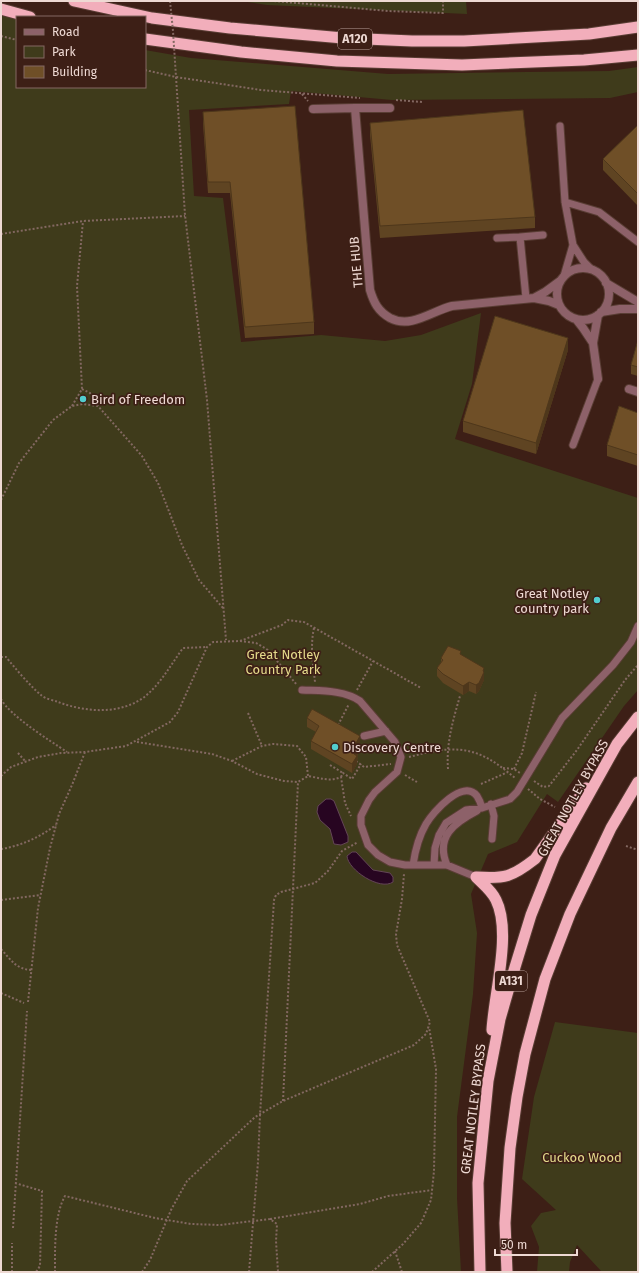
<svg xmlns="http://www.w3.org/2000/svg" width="639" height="1273" font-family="'Fira Sans',sans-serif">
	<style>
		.green { fill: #3f3b1b }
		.water { fill: #270521; stroke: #634556 }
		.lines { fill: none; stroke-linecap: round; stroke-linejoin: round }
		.service-casing { stroke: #593d34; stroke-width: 9 }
		.minor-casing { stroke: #593d34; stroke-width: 10 }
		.trunk-casing { stroke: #593d34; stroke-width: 13 }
		.path { stroke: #836861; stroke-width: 2; stroke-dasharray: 2 2; stroke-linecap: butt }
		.service { stroke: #8d6169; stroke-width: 7 }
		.minor { stroke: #8d6169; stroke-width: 8 }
		.trunk { stroke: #f2aebb; stroke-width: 11 }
		.path-bridge { stroke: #836861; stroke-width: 2; stroke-dasharray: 2 2; stroke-linecap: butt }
		.wall { fill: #5f4422 }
		.shaded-wall { fill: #4e371b }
		.building { fill: #6f4f27; stroke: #4e371b }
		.poi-dot { fill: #52cdce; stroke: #3d1f16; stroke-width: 1.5 }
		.labels { text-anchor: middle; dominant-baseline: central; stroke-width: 3.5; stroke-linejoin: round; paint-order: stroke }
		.shield { fill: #3d1f16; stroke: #b9a19a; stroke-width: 1 }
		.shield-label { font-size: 12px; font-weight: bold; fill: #eed9d3 }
		.street-label { font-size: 13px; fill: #eed9d3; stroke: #3d1f16 }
		.poi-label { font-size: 13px; fill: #eed9d3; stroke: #3d1f16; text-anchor: start }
		.park-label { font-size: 13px; fill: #e4da8b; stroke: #3d1f16 }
	</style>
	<rect width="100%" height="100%" fill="#3d1f16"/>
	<!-- green -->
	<path class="green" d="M241 1H466L467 14 267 5Z
		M1 13 17 17V87H145V50L191 58 388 74 609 71 638 67V92L610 98 392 100 291 91 289 104 189 110 194 196 223 198 241 342 321 335 385 341 421 335 481 313 472 384 455 439 638 498V690L624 706 558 802 547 794 517 842 488 854 471 894 477 933 473 994 457 1117V1198L461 1272H1Z
		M555 1022 638 1033V1272H602L577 1245 570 1262 569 1272H537L539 1247 531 1226 541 1213 556 1210 522 1179 534 1097Z"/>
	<!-- water -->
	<path class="water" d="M326 799H331L334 801 348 836V842L341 845 334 844 330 829 320 820 317 812 318 806Z
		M352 852H356L373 870 390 873 393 877V882C380 891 348 870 347 856Z"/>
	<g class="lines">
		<defs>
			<path id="service" d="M560 126 565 202 573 245 564 276
				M565 202 599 212 638 242
				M497 238 520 237
				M573 245 584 262 591 269
				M526 298 520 237 543 235
				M573 445 598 379
				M302 690C321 691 344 690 360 701L395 742 401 757 397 772 375 792 369 800 361 816V825L368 845 378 855 390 862 405 865H447L476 877
				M364 736 386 731
				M491 804 494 816 492 839
				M413 865C415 851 419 836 426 824 433 812 463 778 477 796 479 799 481 804 482 808
				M434 865 435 848 439 835 446 823 466 810 482 808 510 799 517 792 562 718 613 665 631 642 638 626
				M447 865C435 837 454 823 477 811"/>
			<path id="minor" d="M390 108H355L370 290C374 303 378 311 390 318 411 329 432 311 452 306L534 298 549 301 559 305
				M313 109 355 108
				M557 294a26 26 0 1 1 52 0a26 26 0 1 1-52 0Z
				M606 283 638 302
				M534 298 545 292 560 281
				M601 312 620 309H638
				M598 315 593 343 598 379
				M576 319 583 328 593 343
				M629 389 638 392"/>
			<path id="trunk" d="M74 1 152 18 230 28 343 38 412 41H464L589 34 638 27
				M1 9 30 17
				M145 39 241 52 337 61 462 65 584 60 638 55
				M476 877C483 884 492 891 496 900 512 932 494 994 492 1030
				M476 877C505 879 512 877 535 859L586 788
				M480 1272 478 1183 488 1081 500 1019 515 967 531 915 555 855 617 744 638 717
				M507 1272 505 1223 510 1148 517 1097 525 1054 545 979 570 914 611 828 638 782"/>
		</defs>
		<!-- service casing -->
		<use href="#service" class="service-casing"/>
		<!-- minor casing -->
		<use href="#minor" class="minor-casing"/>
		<!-- trunk casing -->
		<use href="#trunk" class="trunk-casing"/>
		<!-- path -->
		<path class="path" d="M274 1 388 11 443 13V1
			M1 36 17 40
			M145 70 176 77 261 90 360 98
			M176 77 185 215 207 400 226 640
			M302 94 308 101
			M396 100 422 102
			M1 234 83 221 185 216
			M82 389 90 393 98 406
			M72 406 82 389 77 286 83 221
			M1 500 19 463 53 420 72 406 83 404 98 406 142 456 158 483 182 545 199 580 223 608
			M314 628C310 646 313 664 315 682
			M240 641 282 625 288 620 304 622 421 688
			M1 657H6C14 667 31 687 41 695 45 699 53 700 58 702 85 712 118 715 143 698 160 685 170 666 183 648L207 647
			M357 690 373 661
			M1 699C10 716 49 740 67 752
			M248 713 262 746
			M338 725 349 704
			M137 742 212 754 232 761 257 774 284 781 298 782
			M18 753 25 761
			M409 757C418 755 427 752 436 751 471 745 490 757 515 778
			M232 761 262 746 273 744 297 746 306 757 308 776
			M356 761 364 767 391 764
			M330 765 343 773
			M503 768 514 769 520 773
			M448 769C446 744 453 720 460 696
			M514 769 522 753 536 692
			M405 775 417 782
			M1 776 11 767 38 757 61 753 85 752 126 746 170 722 178 712 207 647 213 642 240 641 256 643 268 650 297 685
			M341 777 343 773 352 779 361 764
			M534 781 543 787 549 786 577 750 625 680 638 665
			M481 784 508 772
			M528 789 540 799 555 807
			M626 846 638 850
			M1 849C21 846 40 837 56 825
			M1 900 40 895
			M1 949C11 960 16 969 31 970
			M1 993 24 1003
			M28 1002 38 908 50 848 59 814 72 785 85 752
			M283 1101 298 782 308 776C320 778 330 782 341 777L345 803 351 816
			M15 1183 42 1191 40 1266 36 1272
			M270 1219 360 1204 388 1196 432 1190
			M13 1228 27 1011
			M395 1251 402 1272
			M12 1272V1243
			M55 1272C55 1250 54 1215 65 1196L155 1218 191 1224 220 1225 270 1219 277 1224 276 1241 278 1272
			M142 1272 150 1260 171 1210 187 1181 255 1117 283 1101 414 1045 426 1034 430 1022 397 945 396 934 402 899 404 874
			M249 1272 258 1162 260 1115 274 900 276 895 281 892 315 883 328 871 342 851 358 842
			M372 1272 403 1244 421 1223 431 1200 434 1171 436 1069 429 1027"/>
		<!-- service -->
		<use href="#service" class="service"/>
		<!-- minor -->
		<use href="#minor" class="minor"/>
		<!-- trunk -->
		<use href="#trunk" class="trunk"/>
		<!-- path-bridge -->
		<path class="path-bridge" d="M170 1 173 31 176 77"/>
	</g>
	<!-- wall -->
	<path class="wall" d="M203 112 314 322V334L245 338 230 193H208L203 124Z
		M370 123 535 217V228L380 238 370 135Z
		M638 125V206L603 170V159Z
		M638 340V376L631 374V365Z
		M568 350 536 454 463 432V421Z
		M638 413V466L607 456V445Z
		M461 655 484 680 479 691 476 694 469 691 463 695 443 683 437 676V668L441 662V658Z
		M307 718 360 745 358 748 357 764 352 773 311 749V741L316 732 307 727Z"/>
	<!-- shaded-wall -->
	<path class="shaded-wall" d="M568 338V350L536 454V443Z
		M484 668V680L479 691 476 694V685Z
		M469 682V691L463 695V686Z
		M360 736V745L358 748 357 764 352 773V764L355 745Z"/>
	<!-- building -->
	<path class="building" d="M295 106 314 322 245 327 230 182H208L203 112Z
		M523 110 535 217 380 226 370 123Z
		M638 125V194L603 159Z
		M495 316 568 338 536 443 463 421Z
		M638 340V367L631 365Z
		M619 406 638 413V455L607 445Z
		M448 646 461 651 460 654 484 668 483 671 484 672 479 683 476 685 469 682 463 686 443 674 437 668 443 660 441 658Z
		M312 709 360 736 355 745 358 747 354 754 357 756 352 764 311 741 319 726 307 718Z"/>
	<!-- markers -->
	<g class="poi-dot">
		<circle cx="83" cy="399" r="4"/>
		<circle cx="597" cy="600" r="4"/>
		<circle cx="335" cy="747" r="4"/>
	</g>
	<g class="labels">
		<!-- shield labels -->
		<g class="shield">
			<rect x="338" y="29" width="34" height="20" rx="3"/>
			<rect x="495" y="971" width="32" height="20" rx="3"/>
		</g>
		<g class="shield-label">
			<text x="355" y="39">A120</text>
			<text x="511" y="981">A131</text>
		</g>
		<!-- street labels -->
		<g class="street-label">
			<text transform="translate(356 262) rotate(-95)">THE HUB</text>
			<text transform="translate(573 798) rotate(-61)">GREAT NOTLEY BYPASS</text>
			<text transform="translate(473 1109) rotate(-83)">GREAT NOTLEY BYPASS</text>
		</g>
		<!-- poi labels -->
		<g class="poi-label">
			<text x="91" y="399">Bird of Freedom</text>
			<text x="589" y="593" text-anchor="end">Great Notley<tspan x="589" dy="15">country park</tspan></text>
			<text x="343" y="747">Discovery Centre</text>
		</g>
		<!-- park labels -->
		<g class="park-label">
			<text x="283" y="654">Great Notley<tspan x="283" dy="15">Country Park</tspan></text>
			<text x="582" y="1157">Cuckoo Wood</text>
		</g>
	</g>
	<!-- border -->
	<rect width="639" height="1273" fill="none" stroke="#eed9d3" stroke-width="4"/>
	<!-- legend -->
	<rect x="16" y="16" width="130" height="72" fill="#3d1f16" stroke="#846962"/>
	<rect x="24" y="29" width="20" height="6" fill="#8d6169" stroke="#846962"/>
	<text x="52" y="36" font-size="12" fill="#eed9d3">Road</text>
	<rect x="24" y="46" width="20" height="12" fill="#3f3b1b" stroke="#846962"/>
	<text x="52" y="56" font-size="12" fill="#eed9d3">Park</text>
	<rect x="24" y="66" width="20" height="12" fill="#6f4f27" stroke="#846962"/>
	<text x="52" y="76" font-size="12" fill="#eed9d3">Building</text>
	<!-- scale -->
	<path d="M495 1249v6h82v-6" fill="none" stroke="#eed9d3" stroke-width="2"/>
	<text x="501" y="1249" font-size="12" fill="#eed9d3" stroke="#3d1f16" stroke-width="3" paint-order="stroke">50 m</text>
</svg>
